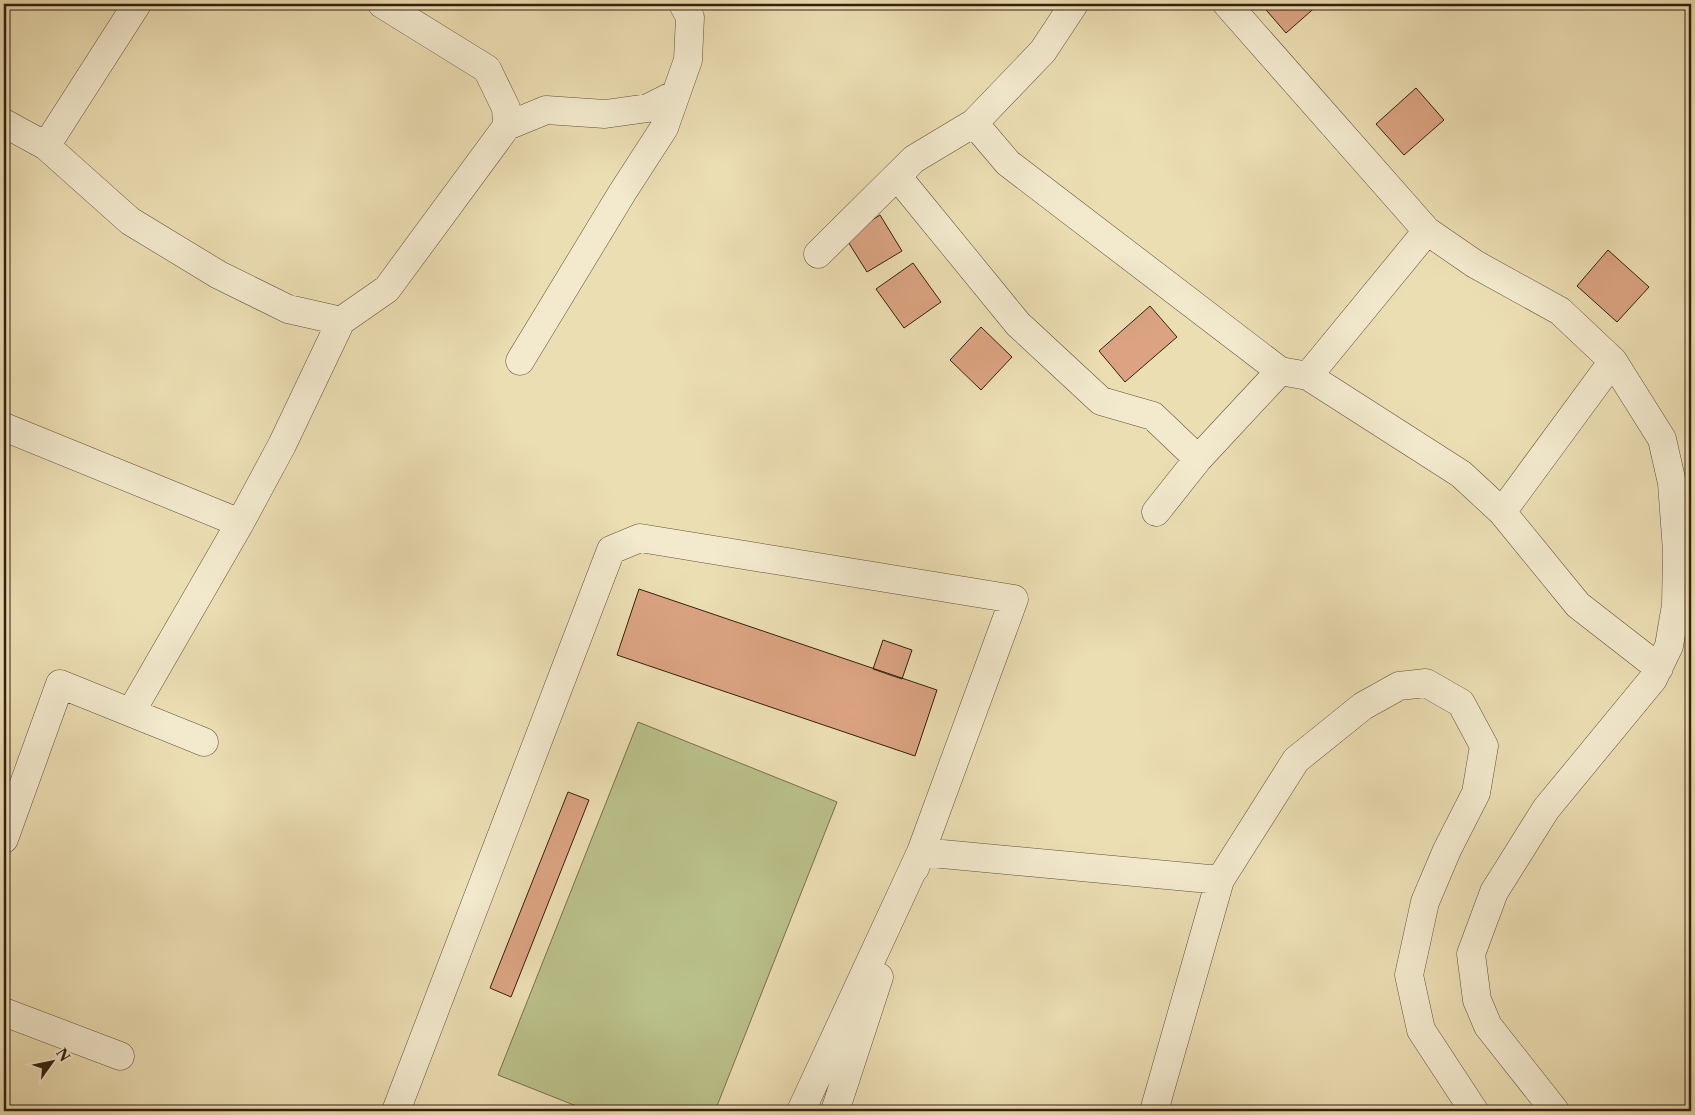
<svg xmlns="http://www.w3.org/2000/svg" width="1695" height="1115" font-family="'Libre Caslon Text',serif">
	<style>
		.green { fill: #bac08a; stroke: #76704c }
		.building { fill: #dba382; stroke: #33200d }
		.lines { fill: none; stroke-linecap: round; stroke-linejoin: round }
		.minor-casing { stroke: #615036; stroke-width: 29 }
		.minor { stroke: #f3eace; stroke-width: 28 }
	</style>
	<rect width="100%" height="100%" fill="#ecdeb3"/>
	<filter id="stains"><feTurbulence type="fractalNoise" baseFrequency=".004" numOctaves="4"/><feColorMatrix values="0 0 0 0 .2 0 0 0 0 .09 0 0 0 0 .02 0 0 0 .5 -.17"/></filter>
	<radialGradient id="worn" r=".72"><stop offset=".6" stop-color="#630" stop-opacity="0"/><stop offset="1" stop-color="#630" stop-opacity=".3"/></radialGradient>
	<!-- green -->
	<path class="green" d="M638 722 837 802 715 1111H589L498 1075Z"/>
	<!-- building -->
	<path class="building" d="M1261 4H1319L1286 33Z
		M1416 88 1444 120 1404 155 1376 124Z
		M880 215 902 251 867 272 845 237Z
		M1608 250 1649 287 1617 322 1577 286Z
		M913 263 941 302 904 328 876 289Z
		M1150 306 1177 337 1125 382 1099 351Z
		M981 327 1012 357 981 390 950 360Z
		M639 589 937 690 915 756 617 655Z
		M883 640 912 650 902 679 873 669Z
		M568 792 589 800 511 997 490 988Z"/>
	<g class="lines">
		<defs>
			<path id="minor" d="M382 4 487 69 506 108 507 126
				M1227 4 1427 231 1475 264 1560 311 1613 361 1662 439 1672 483 1677 551 1676 605 1669 646 1653 679 1546 809 1494 892 1471 954 1477 1000 1488 1026 1555 1111
				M4 123 46 146 130 221 219 275 288 309 341 321 282 445 240 523 131 712
				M974 123 1008 163 1280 371 1308 376 1461 474 1502 512 1578 605 1659 668
				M46 146 137 4
				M897 176 1018 324 1101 401 1153 416 1198 459
				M818 254 914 159 974 123 1043 51 1074 4
				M341 321 387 289 507 126 546 110 605 114 648 108 676 94
				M520 361 622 193 664 128 688 60 690 17 683 4
				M1308 376 1427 231
				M4 427 240 523
				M1156 512 1198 459 1280 371
				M1502 512 1613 361
				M4 839 60 684 204 742
				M915 868 921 852 1220 880
				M4 1012 120 1056
				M396 1111 611 550 640 538 1014 599 921 852 801 1111
				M835 1111 879 977
				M1154 1111 1220 880 1296 760 1363 706 1399 686 1426 683 1461 703 1484 746 1476 793 1447 850 1425 902 1409 975 1421 1030 1474 1111"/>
		</defs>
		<!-- minor casing -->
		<use href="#minor" class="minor-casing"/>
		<!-- minor -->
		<use href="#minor" class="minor"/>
	</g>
	<!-- margin -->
	<rect width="1695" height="1115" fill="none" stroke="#ecdeb3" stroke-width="20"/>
	<rect x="5" y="5" width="1685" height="1105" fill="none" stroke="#33200d" stroke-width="2.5"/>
	<rect x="10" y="10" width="1675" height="1095" fill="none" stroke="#33200d"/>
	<!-- north arrow -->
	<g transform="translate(52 1062) rotate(57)" stroke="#f3eace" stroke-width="4" paint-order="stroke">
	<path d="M0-4L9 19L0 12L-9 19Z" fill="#33200d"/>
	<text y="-8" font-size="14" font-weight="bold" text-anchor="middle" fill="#33200d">N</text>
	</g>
	<rect width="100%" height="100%" filter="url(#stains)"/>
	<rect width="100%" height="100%" fill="url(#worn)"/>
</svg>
